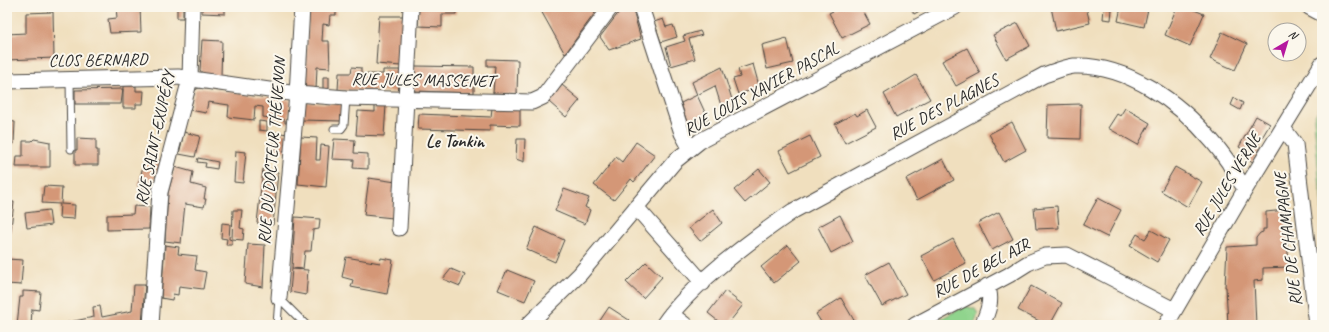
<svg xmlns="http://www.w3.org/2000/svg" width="1329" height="332" font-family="Caveat,sans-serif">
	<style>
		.green { fill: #90d48d; stroke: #5e805c }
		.building { fill: #d49777 }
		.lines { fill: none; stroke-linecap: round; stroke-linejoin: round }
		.service-casing { stroke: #494641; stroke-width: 9 }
		.minor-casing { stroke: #494641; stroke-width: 17 }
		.service { stroke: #fff; stroke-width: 7 }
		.minor { stroke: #fff; stroke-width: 15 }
		.labels { text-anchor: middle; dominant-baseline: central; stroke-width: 4; stroke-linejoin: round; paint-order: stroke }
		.street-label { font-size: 17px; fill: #2b2b2b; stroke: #fbf7ec }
		.neighbourhood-label { font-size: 18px; font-weight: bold; fill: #2b2b2b; stroke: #fbf7ec }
	</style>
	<rect width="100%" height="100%" fill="#fbf7ec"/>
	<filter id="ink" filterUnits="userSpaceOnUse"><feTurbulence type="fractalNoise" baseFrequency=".025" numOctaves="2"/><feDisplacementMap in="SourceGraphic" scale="8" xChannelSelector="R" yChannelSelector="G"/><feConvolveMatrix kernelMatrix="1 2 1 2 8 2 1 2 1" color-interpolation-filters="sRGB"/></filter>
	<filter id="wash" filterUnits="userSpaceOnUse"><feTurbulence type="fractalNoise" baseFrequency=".012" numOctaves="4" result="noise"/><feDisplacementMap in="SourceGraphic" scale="16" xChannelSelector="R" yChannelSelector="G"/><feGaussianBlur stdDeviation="0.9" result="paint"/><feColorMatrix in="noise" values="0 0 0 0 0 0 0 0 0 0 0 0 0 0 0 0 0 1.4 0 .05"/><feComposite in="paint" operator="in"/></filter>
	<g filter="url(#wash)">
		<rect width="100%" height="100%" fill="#f0dfbe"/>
		<!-- green -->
		<path class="green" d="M1322 102V211L1314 118Z
			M965 306 975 309 978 314 974 325H929Z"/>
		<g id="blocks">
			<!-- building -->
			<path class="building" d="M116 7H140L141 32 110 33 108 19 117 18Z
				M177 7H183V18H177Z
				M202 7H225V14L202 13Z
				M309 7H336V15H330L329 25 323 24 322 41H329L330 68 317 67 316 90H304Z
				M419 7H457L456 14H442V27L418 26Z
				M544 7H596L597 10 565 54 540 9Z
				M623 7H632L641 39 609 50 600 37Z
				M841 7H861L870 24 842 38 829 13Z
				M910 7H927L914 14Z
				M1051 7H1086L1090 23 1056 31Z
				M1121 7H1145L1148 9 1144 27 1118 21Z
				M1177 7H1187L1204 14 1190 46 1165 35Z
				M1104 8 1112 9 1111 20 1103 19Z
				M53 12 54 58 7 60V34L26 33V13Z
				M379 16H404L401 66 376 64Z
				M663 19 666 27 673 25 677 37 661 42 654 22Z
				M1018 23 1030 46 1006 59 993 35Z
				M700 31 702 35 689 39 695 59 671 66 666 47 685 41 683 36Z
				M1222 32 1247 44 1235 70 1210 59Z
				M787 38 793 63 767 69 762 45Z
				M202 40 222 41 221 76 202 73 200 70Z
				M967 48 980 73 956 86 942 61Z
				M487 59 518 60 517 94 493 93 495 66H487Z
				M753 64 761 93 757 95 756 89 738 94 733 79 740 77 738 69Z
				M415 66 474 67V93L414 91Z
				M352 67 361 68V74H383V70H401L399 92 338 90 339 73H351Z
				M722 67 734 106 723 112 715 86 697 95 692 82Z
				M916 75 930 99 896 117 884 94Z
				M323 77H329V90H323Z
				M562 85 580 100 566 117 549 102Z
				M123 86H136V91H144L143 104H136V108H123Z
				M199 88 290 100 288 123H285V120L263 117V107L255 106 254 120 228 117 229 105 208 102 206 113 190 110 195 90Z
				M123 89 121 104H75V90Z
				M697 95 708 119 689 129 681 103Z
				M1234 98 1243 103 1240 110 1231 105Z
				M304 102 342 104 341 121 302 120Z
				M1081 104 1080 139 1047 138 1048 105Z
				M375 105H386L384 136 356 135 358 111 375 112Z
				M492 108 520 109V126L490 125V131L418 129 419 114 491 117Z
				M1125 108 1150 123 1138 145 1108 128 1117 114 1120 116Z
				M867 110 876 127 845 143 835 124 855 113 857 116Z
				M1256 116 1270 124 1257 146 1261 147 1253 162 1242 156 1245 151 1239 147Z
				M7 121 15 122 14 144H7Z
				M259 121 267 122V131L259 130Z
				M1012 122 1026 150 1004 162 989 134Z
				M184 132 200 136 195 157 179 154Z
				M275 132 287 134 286 151 274 150Z
				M810 136 820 157 790 172 779 151Z
				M301 137 317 138 316 160H320L321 145 329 146 326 187 298 184Z
				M77 138 96 139V150H98V165H75V150H77Z
				M34 139 50 142V167H16L17 156H23V141H32Z
				M334 139 355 140 354 153 368 154V169L353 168 354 160 332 159Z
				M517 139H525L524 162 516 159Z
				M636 142 655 155 634 182 631 179 614 200 594 185 616 157 622 162Z
				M236 151 246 152 243 183 234 182Z
				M145 158 160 161 152 190 138 186Z
				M198 158 218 162 217 169 205 167 206 163 197 162Z
				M943 159 954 180 917 200 906 179Z
				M175 167 193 172 191 184 206 188 204 199H206L204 207 185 204 181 243 165 241 168 193Z
				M1175 167 1202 182 1188 207 1161 191Z
				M263 169 278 172 273 225 257 223Z
				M759 169 770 182 745 203 734 190Z
				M369 178 396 182 393 199H396L393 218 364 215Z
				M44 186 62 187 61 204 75 205 74 219 59 218 60 204 42 203Z
				M564 189 589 198 585 207 590 210 585 224 555 211Z
				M1098 198 1121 210 1107 237 1083 225Z
				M7 202H14L10 237H7Z
				M134 206 150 207 149 229 107 230V215L133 214Z
				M1057 206 1059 228 1036 229 1034 208Z
				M713 209 722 223 700 241 689 228Z
				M49 210 51 225 27 228 25 213Z
				M233 210H242L240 228 244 229 243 240 232 239Z
				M1285 210 1289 267 1263 268V280L1254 281 1256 325H1228L1226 287H1225L1227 247 1256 245V238L1260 233 1263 232V229H1266V212Z
				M999 212 1013 239 992 250 978 223Z
				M840 215 853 241 831 253 818 227Z
				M295 217 320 219 319 229 313 230 311 251H305L303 269 292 268Z
				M222 223 230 224 229 239 232 240V245H226L227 239 221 238Z
				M536 227 564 240 555 262 526 249Z
				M1151 230 1169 240 1157 262 1130 246 1137 234 1145 239Z
				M953 239 966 263 934 280 921 256Z
				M248 244 265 245 263 287 245 284Z
				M165 245 179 247 178 254 197 256 195 270 206 272 203 289 179 286 178 295 173 294 172 300 161 298Z
				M788 245 801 261 774 283 761 267Z
				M346 257 380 263 381 258 393 260 387 294 351 287 353 280 342 277Z
				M7 259 23 260 21 285 7 284Z
				M646 262 662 277 643 298 626 282Z
				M889 262 906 294 882 306 865 275Z
				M292 269 308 270 306 295 290 292Z
				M451 269 465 275 460 286 443 279Z
				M507 270 534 281 525 301 498 290Z
				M134 285H145L142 324 55 325 94 317 93 307 100 306 102 317 132 311Z
				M1031 286 1062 303 1050 325H1047L1018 310Z
				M23 291 41 292 39 310 32 309 31 325H17L20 297H23Z
				M725 291 743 305 727 325H723L708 313Z
				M841 298 855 322 850 325H823L816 314Z
				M609 307 629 320 625 325H597Z"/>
		</g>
	</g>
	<g filter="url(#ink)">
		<use href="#blocks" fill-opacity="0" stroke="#494641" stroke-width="1"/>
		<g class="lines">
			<defs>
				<path id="service" d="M70 80 71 149
					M334 129H341L344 125 346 98
					M279 298 306 325
					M277 325 279 298"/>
				<path id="minor" d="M641 7 682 133 690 148
					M1309 7 1322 14
					M7 81 178 77 297 94 346 98 532 102 543 97 611 7
					M1283 128 1295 144 1317 325
					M636 207 703 283
					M399 228 411 7
					M279 298 297 94 302 7
					M671 314 685 325
					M151 325 160 192 190 79 192 7
					M528 325 580 274 675 161 700 141 955 7
					M663 325C692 283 751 240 793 211L1044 75C1054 72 1064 67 1074 66 1127 64 1179 102 1212 141 1218 148 1224 156 1229 163 1234 172 1238 181 1246 188
					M915 325 1009 275 1028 263 1045 256 1067 255 1174 310
					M982 325C988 312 993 299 987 286
					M1166 325 1246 188 1322 64"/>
			</defs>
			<!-- service casing -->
			<use href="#service" class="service-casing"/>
			<!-- minor casing -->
			<use href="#minor" class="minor-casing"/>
			<!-- service -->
			<use href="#service" class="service"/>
			<!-- minor -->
			<use href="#minor" class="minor"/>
		</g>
	</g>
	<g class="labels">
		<!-- street labels -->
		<g class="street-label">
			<text transform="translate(98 60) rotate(-1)">CLOS BERNARD</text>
			<text transform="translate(423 80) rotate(1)">RUE JULES MASSENET</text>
			<text transform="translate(761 89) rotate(-29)">RUE LOUIS XAVIER PASCAL</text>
			<text transform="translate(944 107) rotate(-28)">RUE DES PLAGNES</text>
			<text transform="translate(155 138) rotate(-78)">RUE SAINT-EXUPÉRY</text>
			<text transform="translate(272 151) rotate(-85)">RUE DU DOCTEUR THÉVENON</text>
			<text transform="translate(1227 184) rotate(-59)">RUE JULES VERNE</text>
			<text transform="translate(1288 239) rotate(-97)">RUE DE CHAMPAGNE</text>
			<text transform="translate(981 268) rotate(-28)">RUE DE BEL AIR</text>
		</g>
		<!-- neighbourhood labels -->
		<g class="neighbourhood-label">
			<text x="455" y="141">Le Tonkin</text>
		</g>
	</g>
	<!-- margin -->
	<rect width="1329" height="332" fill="none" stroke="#fbf7ec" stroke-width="24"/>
	<!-- north arrow -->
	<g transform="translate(1287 42) rotate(38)"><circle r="19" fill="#fbf7ec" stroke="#a8a59f"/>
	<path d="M0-3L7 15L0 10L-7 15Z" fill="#b5179e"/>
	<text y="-6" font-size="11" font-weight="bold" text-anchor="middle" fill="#2b2b2b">N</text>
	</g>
</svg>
